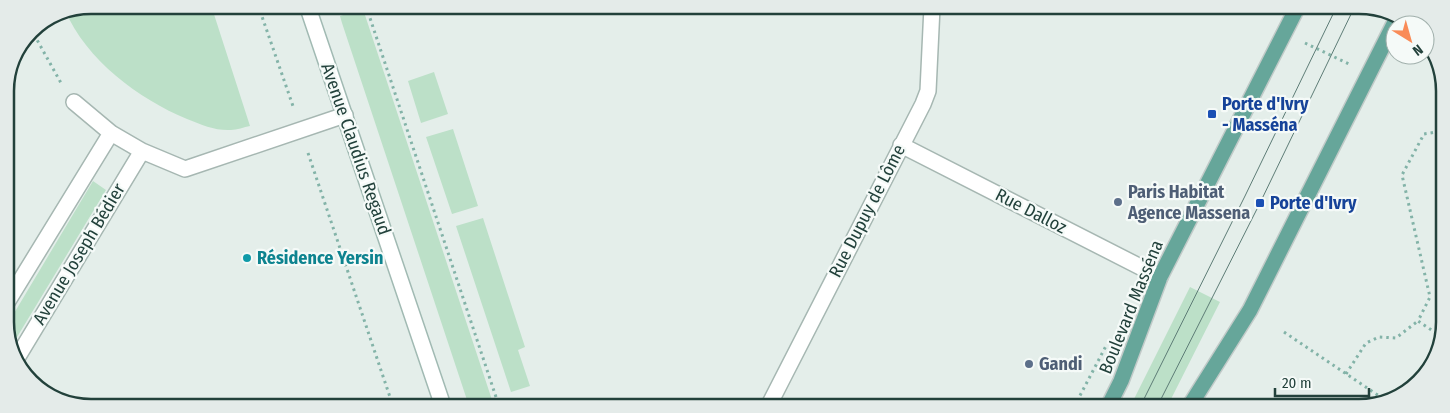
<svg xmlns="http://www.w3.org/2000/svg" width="1450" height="413" font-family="'Fira Sans Condensed',sans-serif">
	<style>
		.green { fill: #bce0c8 }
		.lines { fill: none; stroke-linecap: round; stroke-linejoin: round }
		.street-casing { stroke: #a6b7b2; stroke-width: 18 }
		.secondary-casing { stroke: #a1bab3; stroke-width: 18 }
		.primary-casing { stroke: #c1cac8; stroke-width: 18 }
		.path { stroke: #83b3a8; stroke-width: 3; stroke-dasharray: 2.5 4; stroke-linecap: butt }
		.street { stroke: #fff; stroke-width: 15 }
		.secondary { stroke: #fff; stroke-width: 15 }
		.primary { stroke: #66a69a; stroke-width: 15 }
		.tram { stroke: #5d7c76; stroke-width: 1 }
		.transit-dot { fill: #1a4fb4; stroke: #f5faf8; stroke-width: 2 }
		.service-dot { fill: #5c6f8a; stroke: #f5faf8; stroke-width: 2 }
		.culture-dot { fill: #0f9aa8; stroke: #f5faf8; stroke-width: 2 }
		.labels { text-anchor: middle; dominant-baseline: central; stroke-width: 4.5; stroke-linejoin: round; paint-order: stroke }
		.transit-label { font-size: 18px; font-weight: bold; fill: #164399; stroke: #f5faf8; text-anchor: start }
		.street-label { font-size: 18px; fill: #22413b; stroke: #f5faf8 }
		.service-label { font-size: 18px; font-weight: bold; fill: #4e5e75; stroke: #f5faf8; text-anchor: start }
		.culture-label { font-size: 18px; font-weight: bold; fill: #0d838f; stroke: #f5faf8; text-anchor: start }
		.rim { fill: none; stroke: #22413b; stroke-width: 2.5 }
	</style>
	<rect width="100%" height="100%" fill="#e4eeea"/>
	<!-- green -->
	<path class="green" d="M91 5H211L250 126C244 127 237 130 231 130 216 131 202 125 187 119 139 99 86 60 65 10Z
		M363 9 494 406H469L342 23 340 16Z
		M434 72 448 114 421 123 408 81Z
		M453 129 478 206 452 214 426 137Z
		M93 181 106 190 11 347 7 339V325Z
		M483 218 525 347 518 350 530 386 511 392 456 226Z
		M1190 287 1220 302 1167 407H1130Z"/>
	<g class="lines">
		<defs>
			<path id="street" d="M74 102 111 133 142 151 185 169 345 115
				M901 145 1160 277
				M6 304 111 133
				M17 358 142 151
				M768 407 923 104 928 91 932 7"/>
			<path id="secondary" d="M307 5 443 406"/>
			<path id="primary" d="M1108 407 1121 381 1160 277 1297 8
				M1189 407 1250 310 1397 18"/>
		</defs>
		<!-- street casing -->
		<use href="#street" class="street-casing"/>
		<!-- secondary casing -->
		<use href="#secondary" class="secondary-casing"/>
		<!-- primary casing -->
		<use href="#primary" class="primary-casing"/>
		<!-- path -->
		<path class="path" d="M258 5 294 109
			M366 6 499 406
			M1238 12 1240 8
			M31 29 61 83
			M1305 43 1349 64
			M308 153 393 406
			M1284 332 1385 400
			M1442 337 1418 321 1430 297 1402 175 1424 134 1443 131
			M1346 374 1366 343 1379 337 1396 338 1418 321
			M1074 407 1107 344"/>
		<!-- street -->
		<use href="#street" class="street"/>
		<!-- secondary -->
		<use href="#secondary" class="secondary"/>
		<!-- primary -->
		<use href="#primary" class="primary"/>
		<!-- tram -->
		<path class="tram" d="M1140 407 1245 196 1336 8
			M1157 407 1260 203 1354 8"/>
	</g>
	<!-- markers -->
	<g class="transit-dot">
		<rect x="1207" y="109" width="10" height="10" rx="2.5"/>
		<rect x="1255" y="198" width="10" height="10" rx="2.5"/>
	</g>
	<g class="service-dot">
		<circle cx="1118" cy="202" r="5"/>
		<circle cx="1029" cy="364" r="5"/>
	</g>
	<circle class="culture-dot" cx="247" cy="258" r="5"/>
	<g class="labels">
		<!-- transit labels -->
		<g class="transit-label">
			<text x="1222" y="104">Porte d'Ivry<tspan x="1222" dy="21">- Masséna</tspan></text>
			<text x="1270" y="203">Porte d'Ivry</text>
		</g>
		<!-- street labels -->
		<g class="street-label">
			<text transform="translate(356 149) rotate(71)">Avenue Claudius Regaud</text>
			<text transform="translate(867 211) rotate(-63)">Rue Dupuy de Lôme</text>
			<text transform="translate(1031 211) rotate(27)">Rue Dalloz</text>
			<text transform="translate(79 254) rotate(-59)">Avenue Joseph Bédier</text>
			<text transform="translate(1131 307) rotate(-68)">Boulevard Masséna</text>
		</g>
		<!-- service labels -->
		<g class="service-label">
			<text x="1128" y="192">Paris Habitat<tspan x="1128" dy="21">Agence Massena</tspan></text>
			<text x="1039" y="364">Gandi</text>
		</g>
		<!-- culture labels -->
		<g class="culture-label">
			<text x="257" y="258">Résidence Yersin</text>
		</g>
	</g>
	<!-- crop -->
	<path d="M0 0H1450V413H0ZM91 14H1359A77 77 0 0 1 1436 91V322A77 77 0 0 1 1359 399H91A77 77 0 0 1 14 322V91A77 77 0 0 1 91 14Z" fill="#e4ebe9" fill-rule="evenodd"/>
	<path class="rim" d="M91 14H1359A77 77 0 0 1 1436 91V322A77 77 0 0 1 1359 399H91A77 77 0 0 1 14 322V91A77 77 0 0 1 91 14Z"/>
	<!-- north arrow -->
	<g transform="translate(1410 40) rotate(143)"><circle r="24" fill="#f5faf8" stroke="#a1b0ac"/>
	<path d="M0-4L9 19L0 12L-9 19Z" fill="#f98b57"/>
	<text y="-8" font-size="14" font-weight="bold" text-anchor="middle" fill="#22413b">N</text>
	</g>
	<!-- scale -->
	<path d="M1275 388v8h94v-8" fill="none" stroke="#22413b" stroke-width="2.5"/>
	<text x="1282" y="388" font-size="15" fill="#22413b" stroke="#f5faf8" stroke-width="4" paint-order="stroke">20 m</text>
</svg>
